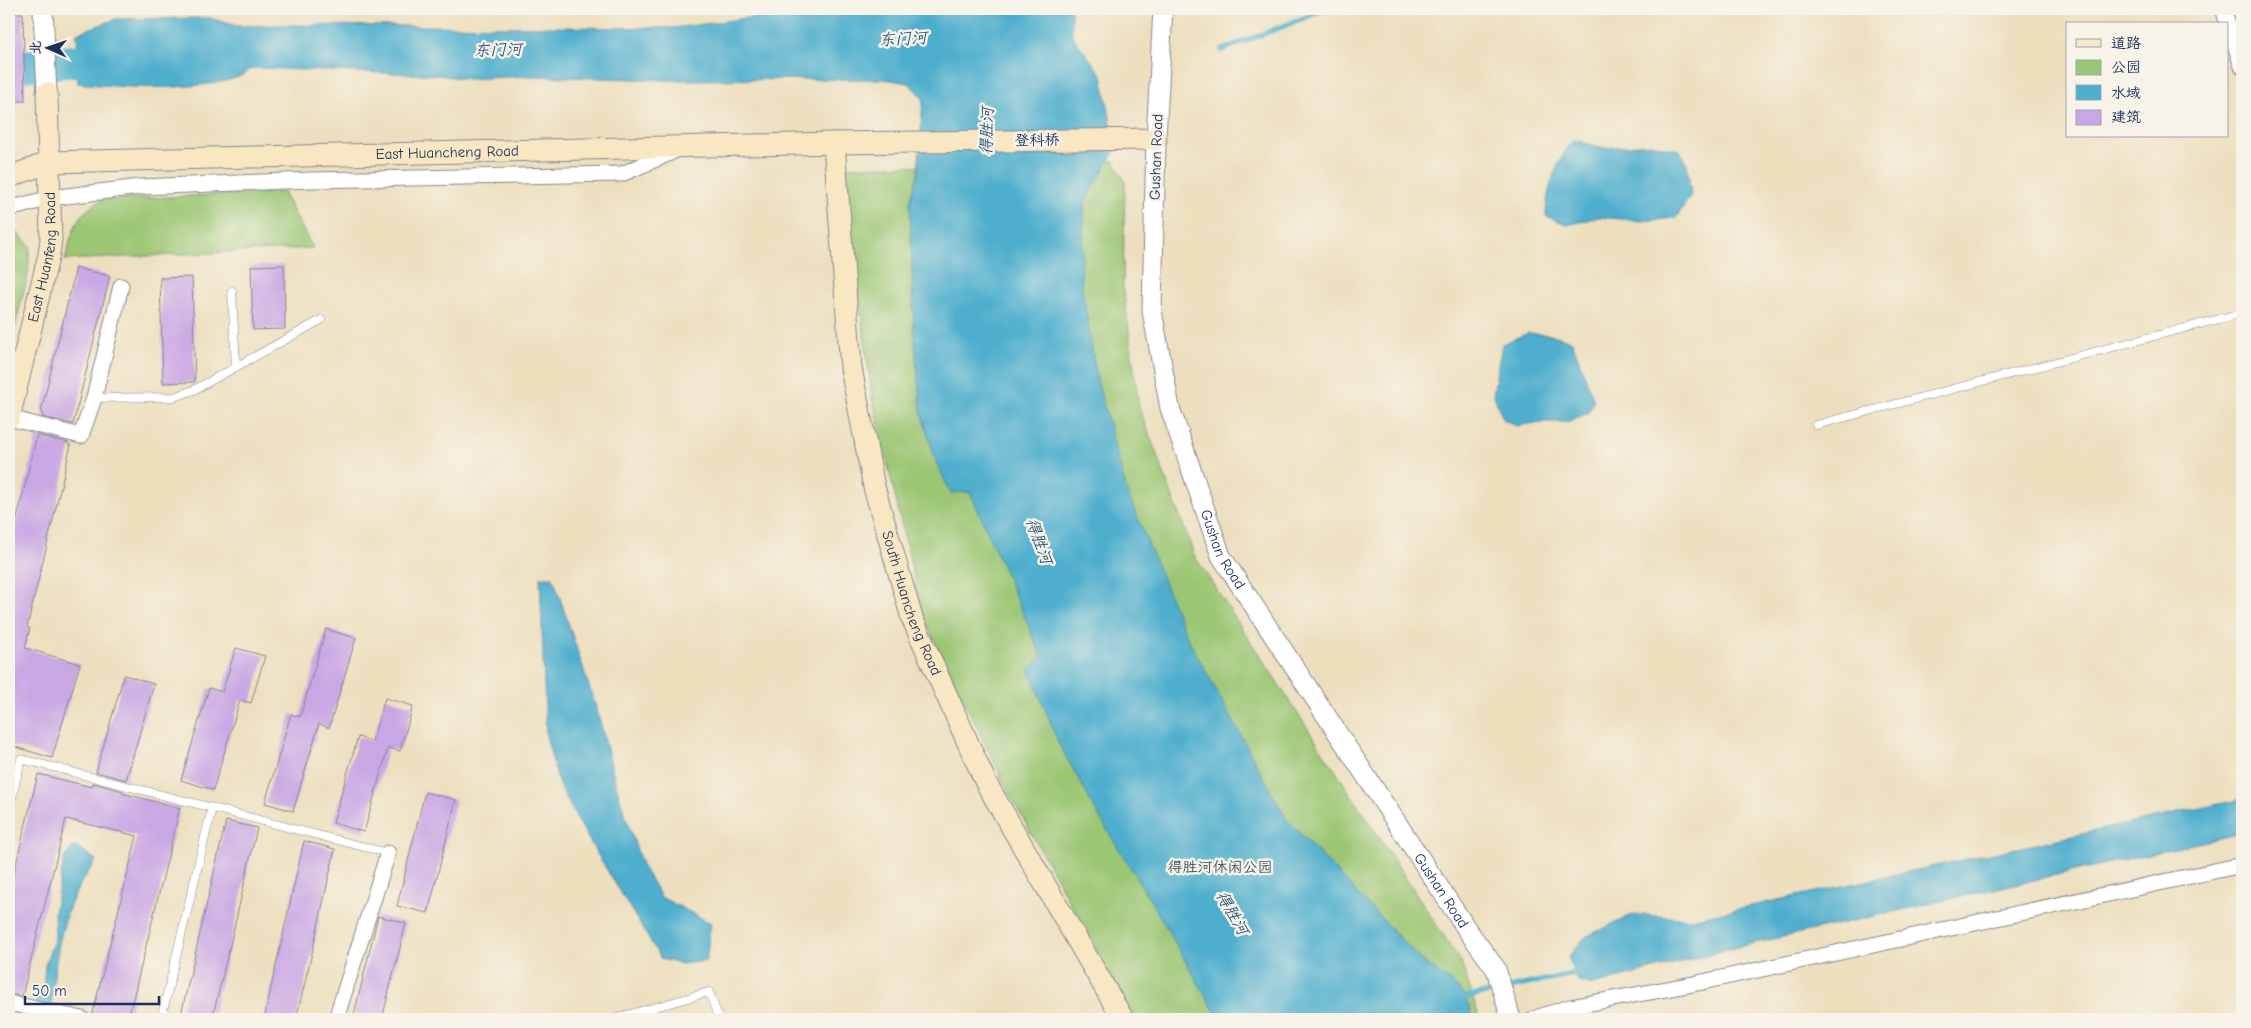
<svg xmlns="http://www.w3.org/2000/svg" width="2251" height="1028" font-family="'Comic Neue','LXGW WenKai TC',sans-serif">
	<style>
		.green { fill: #9bc673; stroke: #5b7a68 }
		.water { fill: #4eaecd; stroke: #346e96 }
		.lines { fill: none; stroke-linecap: round; stroke-linejoin: round }
		.stream { stroke: #4eaecd; stroke-width: 5.5 }
		.river { stroke: #4eaecd; stroke-width: 32 }
		.building { fill: #c9a6e4 }
		.service-casing { stroke: #84878e; stroke-width: 9 }
		.minor-casing { stroke: #84878e; stroke-width: 17 }
		.tertiary-casing { stroke: #84878e; stroke-width: 21 }
		.secondary-casing { stroke: #84878e; stroke-width: 23 }
		.service { stroke: #fff; stroke-width: 8 }
		.minor { stroke: #fff; stroke-width: 15 }
		.tertiary { stroke: #fff; stroke-width: 19 }
		.secondary { stroke: #f9e7c3; stroke-width: 21 }
		.labels { text-anchor: middle; dominant-baseline: central; stroke-width: 5; stroke-linejoin: round; paint-order: stroke }
		.street-label { font-size: 15px; fill: #1b2f5e; stroke: #f7f3e8 }
		.park-label { font-size: 15px; fill: #3b5563; stroke: #f7f3e8 }
		.water-label { font-size: 16px; font-style: italic; fill: #2a557f; stroke: #f7f3e8 }
	</style>
	<rect width="100%" height="100%" fill="#f7f3e8"/>
	<filter id="ink" filterUnits="userSpaceOnUse"><feTurbulence type="fractalNoise" baseFrequency=".02" numOctaves="2"/><feDisplacementMap in="SourceGraphic" scale="10" xChannelSelector="R" yChannelSelector="G"/><feConvolveMatrix kernelMatrix="1 2 1 2 8 2 1 2 1" color-interpolation-filters="sRGB"/></filter>
	<filter id="wash" filterUnits="userSpaceOnUse"><feTurbulence type="fractalNoise" baseFrequency=".0096" numOctaves="4" result="noise"/><feDisplacementMap in="SourceGraphic" scale="20" xChannelSelector="R" yChannelSelector="G"/><feGaussianBlur stdDeviation="1.12" result="paint"/><feColorMatrix in="noise" values="0 0 0 0 0 0 0 0 0 0 0 0 0 0 0 0 0 1.4 0 .05"/><feComposite in="paint" operator="in"/></filter>
	<g filter="url(#wash)">
		<rect width="100%" height="100%" fill="#eddfbe"/>
		<!-- green -->
		<path class="green" d="M1114 161 1125 181 1123 285 1139 407 1195 557 1461 962 1480 1019H1135L1011 797 923 617 872 397 842 167Z
			M283 192 313 248 65 260C73 231 74 216 101 200Z
			M9 224 30 246 28 275 9 351Z"/>
		<!-- water -->
		<path class="water" d="M812 9H1071L1072 36 1102 75 1116 149 1085 201 1081 280 1097 380 1127 492 1186 635 1287 820 1421 960 1458 988 1470 1007 1471 1019H1219L1151 901 1101 820 1058 742 1029 669 1042 657 970 492 951 493 937 464 921 412 914 332 910 202 918 173 923 99 909 83 884 79 667 80 529 76 468 79 437 75 253 68C247 72 240 77 233 79 191 91 121 88 78 83L77 33 116 19 210 18 237 26 287 25 674 28Z
			M1574 140 1604 148 1650 144 1680 150 1687 164 1691 195 1676 218 1642 221 1599 217 1568 225 1546 216C1546 190 1557 159 1574 140Z
			M1528 333 1553 335 1572 341 1594 401 1588 413 1567 422H1542L1516 426 1503 419 1493 393 1502 344Z
			M540 577H553L598 713 619 796 642 865 661 897 711 923 706 961 682 964 661 959 590 842 559 785 546 736Z
			M2242 799V833L1738 947 1593 985 1578 981 1568 957 1585 937 1634 914 1691 919Z
			M73 847 81 849 96 860C91 870 84 877 79 886 60 922 54 967 51 1007L35 1004 43 986 45 966 55 937 54 913 64 858Z"/>
		<g class="lines">
			<!-- stream -->
			<path class="stream" d="M1222 50 1327 9
				M1459 999 1581 972"/>
			<!-- river -->
			<path class="river" d="M9 67 122 57"/>
		</g>
		<g id="blocks">
			<!-- building -->
			<path class="building" d="M9 13H23L25 101H11Z
				M284 265 285 329 253 330 251 266Z
				M76 268 110 276 73 424 42 417 43 412H41Z
				M192 277 195 382 163 383 160 278Z
				M37 435 69 443 68 445H71L27 627 30 628 25 648 80 664 52 758 9 745V552Z
				M326 629 356 638 329 728 319 724 293 811 265 803 291 714 300 717Z
				M236 648 265 656 251 703 240 700 213 790 181 780 209 688 222 692Z
				M124 675 154 684 126 780 96 772Z
				M385 698 413 706 400 751 388 748 364 832 333 823 358 737 372 741Z
				M38 774 92 787 93 783 123 791 122 793 180 808 128 1019H107L92 1016 137 836 66 819 22 996 9 994V893Z
				M425 792 456 800 428 913 397 906Z
				M226 821 257 828 232 937 212 1019H180Z
				M304 841 335 849 312 953 296 1019H264Z
				M378 916 406 923 382 1019H353Z"/>
		</g>
	</g>
	<g filter="url(#ink)">
		<use href="#blocks" fill-opacity="0" stroke="#84878e" stroke-width="1"/>
		<g class="lines">
			<defs>
				<path id="service" d="M232 291 236 367
					M94 398 174 397 194 390 321 320
					M1816 425 2242 313
					M9 810 21 759 388 853
					M9 1017 12 1003
					M161 1019 212 808
					M613 1019 709 992 719 1019"/>
				<path id="minor" d="M2223 9 2242 66
					M9 209 50 198 140 187 311 180 622 174 677 150
					M9 418 81 436 94 398 121 286
					M9 1003 82 1019
					M336 1019 388 853
					M1533 1019 1570 1007 1693 984 2242 865"/>
				<g id="tertiary">
					<path d="M43 9 47 93"/>
					<path id="s1" d="M1163 9 1156 139 1152 311 1170 408 1221 556 1468 931 1496 969 1511 1019"/>
				</g>
				<g id="secondary">
					<path id="s2" d="M834 143 851 368 874 487 912 618 986 783 1123 1019"/>
					<path id="s3" d="M9 177 50 162 834 143 1156 139"/>
					<path id="s4" d="M9 418 49 254 51 239 47 93"/>
				</g>
			</defs>
			<!-- service casing -->
			<use href="#service" class="service-casing"/>
			<!-- minor casing -->
			<use href="#minor" class="minor-casing"/>
			<!-- tertiary casing -->
			<use href="#tertiary" class="tertiary-casing"/>
			<!-- secondary casing -->
			<use href="#secondary" class="secondary-casing"/>
			<!-- service -->
			<use href="#service" class="service"/>
			<!-- minor -->
			<use href="#minor" class="minor"/>
			<!-- tertiary -->
			<use href="#tertiary" class="tertiary"/>
			<!-- secondary -->
			<use href="#secondary" class="secondary"/>
		</g>
	</g>
	<g class="labels">
		<!-- street labels -->
		<g class="street-label">
			<text transform="translate(1037 140) rotate(-1)">登科桥</text>
			<text stroke="none"><textPath href="#s3" startOffset="441">East Huancheng Road</textPath></text>
			<text transform="translate(1156 157) rotate(-88)">Gushan Road</text>
			<text stroke="none"><textPath href="#s4" startOffset="165">East Huanfeng Road</textPath></text>
			<text stroke="none"><textPath href="#s1" startOffset="552">Gushan Road</textPath></text>
			<text stroke="none"><textPath href="#s2" startOffset="469">South Huancheng Road</textPath></text>
			<text stroke="none"><textPath href="#s1" startOffset="958">Gushan Road</textPath></text>
		</g>
		<!-- park labels -->
		<g class="park-label">
			<text x="1220" y="867">得胜河休闲公园</text>
		</g>
		<!-- water labels -->
		<g class="water-label">
			<text transform="translate(903 39) rotate(-3)">东门河</text>
			<text transform="translate(498 50) rotate(-1)">东门河</text>
			<text transform="translate(987 131) rotate(-88)">得胜河</text>
			<text transform="translate(1039 541) rotate(70)">得胜河</text>
			<text transform="translate(1232 913) rotate(60)">得胜河</text>
		</g>
	</g>
	<!-- margin -->
	<rect width="2251" height="1028" fill="none" stroke="#f7f3e8" stroke-width="30"/>
	<!-- legend -->
	<rect x="2066" y="22" width="162" height="115" fill="#f7f3e8" stroke="#9fa5b1"/>
	<rect x="2076" y="39" width="25" height="8" fill="#f9e7c3" stroke="#9fa5b1"/>
	<text x="2111" y="48" font-size="15" fill="#1b2f5e">道路</text>
	<rect x="2076" y="60" width="25" height="15" fill="#9bc673" stroke="#9fa5b1"/>
	<text x="2111" y="72" font-size="15" fill="#1b2f5e">公园</text>
	<rect x="2076" y="85" width="25" height="15" fill="#4eaecd" stroke="#9fa5b1"/>
	<text x="2111" y="98" font-size="15" fill="#1b2f5e">水域</text>
	<rect x="2076" y="110" width="25" height="15" fill="#c9a6e4" stroke="#9fa5b1"/>
	<text x="2111" y="122" font-size="15" fill="#1b2f5e">建筑</text>
	<!-- north arrow -->
	<g transform="translate(48 48) rotate(272)" stroke="#f7f3e8" stroke-width="4" paint-order="stroke">
	<path d="M0-4L9 19L0 12L-9 19Z" fill="#1b2f5e"/>
	<text y="-8" font-size="14" font-weight="bold" text-anchor="middle" fill="#1b2f5e">北</text>
	</g>
	<!-- scale -->
	<path d="M25 996v8h134v-8" fill="none" stroke="#1b2f5e" stroke-width="2.5"/>
	<text x="32" y="996" font-size="15" fill="#1b2f5e" stroke="#f7f3e8" stroke-width="4" paint-order="stroke">50 m</text>
</svg>
